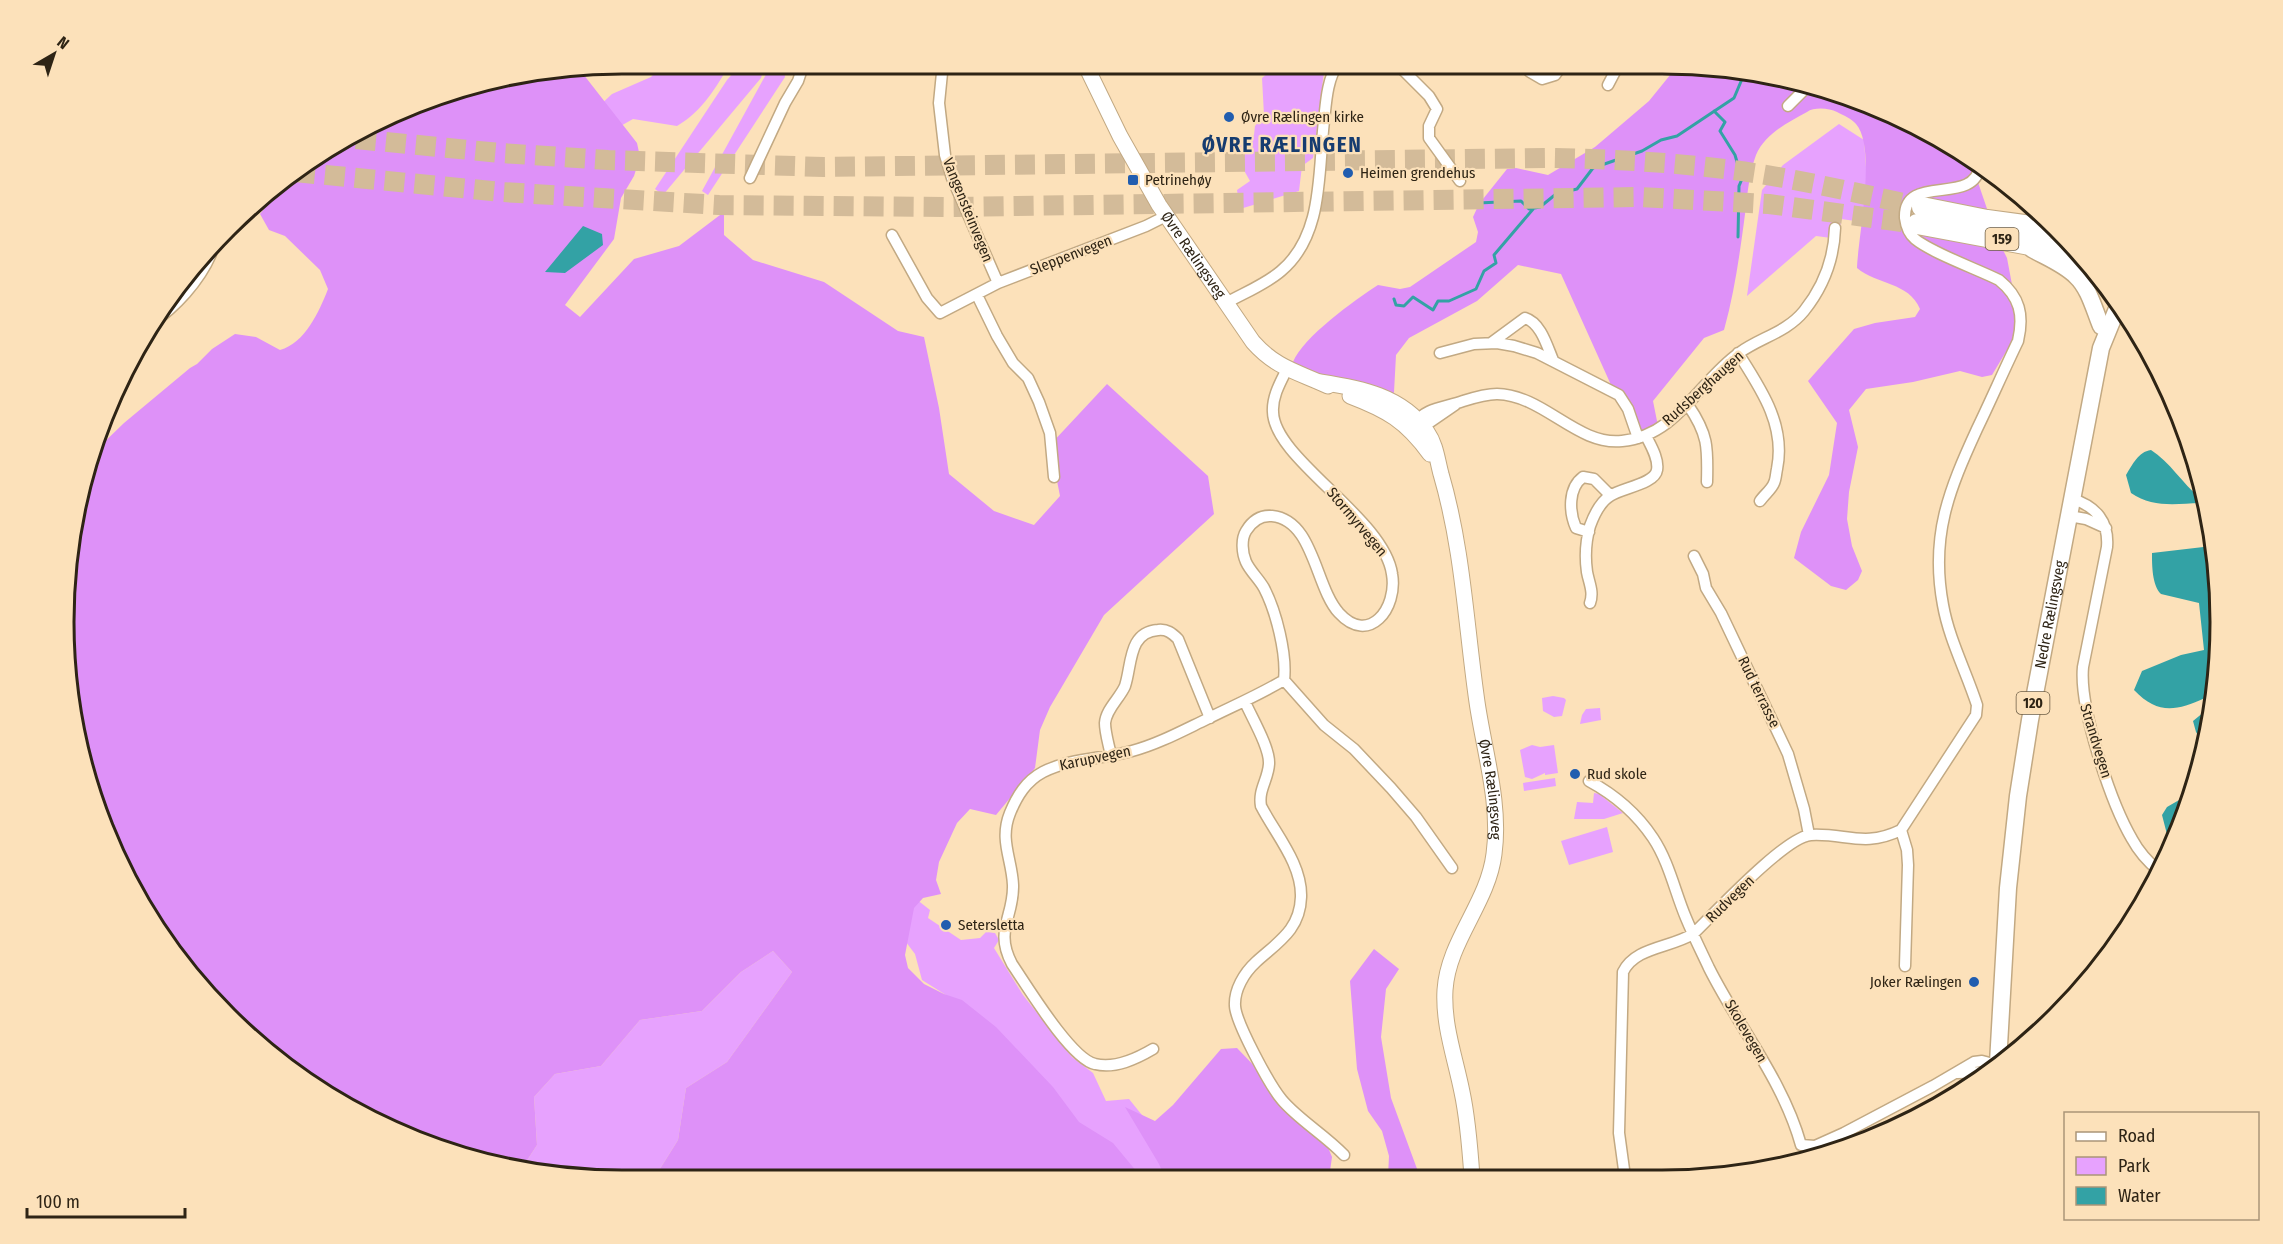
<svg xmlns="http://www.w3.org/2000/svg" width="2283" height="1244" font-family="'Fira Sans Condensed',sans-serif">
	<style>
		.green { fill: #e7a2fe }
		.forest { fill: #de91f8 }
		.water { fill: #33a2a5 }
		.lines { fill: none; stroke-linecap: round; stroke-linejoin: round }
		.stream { stroke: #33a2a5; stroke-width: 3 }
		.highway-tunnel { stroke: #d3bb99; stroke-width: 20; stroke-dasharray: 20 10; stroke-linecap: butt }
		.street-casing { stroke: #c2a983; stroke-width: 13 }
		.secondary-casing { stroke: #c2a983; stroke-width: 17 }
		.primary-casing { stroke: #c2a983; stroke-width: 19 }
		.highway-casing { stroke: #c2a983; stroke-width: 22 }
		.street { stroke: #fff; stroke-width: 10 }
		.secondary { stroke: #fff; stroke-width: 15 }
		.primary { stroke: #fff; stroke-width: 16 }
		.highway { stroke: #fff; stroke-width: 20 }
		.poi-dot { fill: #215daf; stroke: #fce1ba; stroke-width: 2 }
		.labels { text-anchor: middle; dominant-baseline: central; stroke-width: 4.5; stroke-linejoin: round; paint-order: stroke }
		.shield { fill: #fce1ba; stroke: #6c5d46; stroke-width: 1.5 }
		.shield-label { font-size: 14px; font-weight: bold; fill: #2e2415 }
		.poi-label { font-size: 15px; fill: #2e2415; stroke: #fce1ba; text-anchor: start }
		.street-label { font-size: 15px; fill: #2e2415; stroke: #fce1ba }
		.district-label { font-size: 21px; font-weight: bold; letter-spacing: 1.5px; fill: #163c70; stroke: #fce1ba }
		.rim { fill: none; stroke: #2e2415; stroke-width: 3 }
	</style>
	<rect width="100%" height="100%" fill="#fce1ba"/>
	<!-- green -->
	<path class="green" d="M664 63H731C715 88 703 111 677 126L633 119 578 150 566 137 612 94 651 77Z
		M752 63 763 71 761 78 663 195 655 189 727 80 741 64Z
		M774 64 784 69 785 77 708 195 702 191 769 69Z
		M1279 64H1286L1301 69 1324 72 1313 158 1302 166 1299 191 1240 209 1237 190 1250 181 1232 149 1240 142 1244 145 1254 135 1255 126 1264 115 1262 78Z
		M1839 124 1864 140 1870 223 1841 219 1839 239 1816 236 1747 296 1762 190 1783 165Z
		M1553 696 1564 698 1566 700 1562 716 1554 717 1543 711 1542 698Z
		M1600 708 1601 720 1580 724 1582 715 1586 709Z
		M1532 745 1540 747 1554 745 1558 773 1545 775V773L1532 779 1525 777 1520 750Z
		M1555 778 1556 786 1524 791 1523 783Z
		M1594 793 1599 794 1623 813 1604 819H1574L1577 802 1593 803Z
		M1607 827 1613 852 1569 865 1561 841Z
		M916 899 930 910 928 918 961 940 980 938 986 932 995 933 999 940 994 948 1023 995 1072 1057 1093 1073 1106 1101 1129 1099 1146 1120 1175 1178H1104L973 1012 922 980 915 954 884 913Z
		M773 951 792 972 727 1062 686 1088 678 1140 653 1180H586L523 1169 524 1165 537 1145 534 1097 555 1074 601 1066 640 1020 702 1011 741 972Z"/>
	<!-- forest -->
	<path class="forest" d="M1679 64H1697L1806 82 1940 138 1970 159 1997 238 2007 258 2013 290 2016 335 1992 375 1982 377 1960 371 1913 382 1866 389 1849 410 1858 447 1849 492 1847 519 1852 546 1862 571 1858 580 1846 590 1831 586 1794 558 1801 532 1829 475 1837 423 1808 381 1854 329 1875 323 1915 317 1920 309C1909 282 1877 285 1857 268 1858 237 1877 148 1856 124 1852 119 1843 115 1837 112 1829 108 1814 107 1807 112 1787 123 1765 134 1756 155 1748 176 1747 201 1744 222 1739 259 1734 294 1724 330L1704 338 1653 401 1658 426 1634 436 1561 274 1518 265 1477 301 1409 338 1396 355 1394 392 1390 409 1305 372 1293 362C1303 337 1355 300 1378 285L1400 289 1410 287 1476 242 1478 232 1473 217 1479 204 1507 169 1516 168 1548 175 1595 147 1649 101Z
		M580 70 637 143 640 157 634 176 621 198 614 239 565 305 580 317 634 259 679 246 724 212V235L753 260 824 282 898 331 924 337 939 408 949 474 994 511 1034 525 1060 496 1050 445 1107 384 1208 476 1214 514 1104 615 1050 707 1040 730 1035 768 996 815 970 809 957 823 939 862 936 880 941 894 923 898 914 908 905 955 908 968 924 984 944 994 962 1000 996 1027 1053 1087 1079 1122 1113 1143 1142 1178 653 1180 678 1140 686 1088 727 1062 792 972 773 951 741 972 702 1011 640 1020 601 1066 555 1074 534 1097 537 1145 524 1165 523 1169 477 1162 343 1106 202 991 106 836 64 659 82 478 94 452 124 423 190 368 197 364 212 349 235 334 256 337 280 350C305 343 319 312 328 289L320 270 285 236 269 230 260 214 292 173 332 153 337 149 442 93Z
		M1374 949 1399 969 1386 989 1381 1037 1391 1098 1420 1177H1388L1389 1156 1382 1131 1368 1111 1357 1069 1350 981Z
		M1237 1048 1325 1140 1332 1157 1329 1178H1165L1159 1164 1125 1107 1155 1121 1173 1105 1221 1049Z"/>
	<!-- water -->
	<path class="water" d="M583 226 602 234 603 245 565 273 545 272Z
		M2151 450C2169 461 2183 484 2200 498V503C2176 504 2152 508 2131 493L2126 475C2133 464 2138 452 2151 450Z
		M2212 546 2219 585 2215 695 2204 745 2196 732 2193 721 2204 712 2208 701 2205 698C2176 711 2158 715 2134 690L2142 671 2181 655 2204 650 2199 603 2161 594C2152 585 2152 565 2152 553Z
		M2193 792 2170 846 2162 815 2167 807Z"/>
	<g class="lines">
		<!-- stream -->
		<path class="stream" d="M1714 111 1725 122 1720 131 1735 155 1742 179 1739 186 1738 237
			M1478 203 1521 201 1529 209 1540 207 1556 194 1577 189 1593 168 1642 151 1661 140 1677 136 1734 98 1745 72
			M1394 299 1396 305 1404 306 1413 297 1433 310 1438 301H1449L1476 289 1484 271 1496 263 1494 255 1534 208"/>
		<!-- highway-tunnel -->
		<path class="highway-tunnel" d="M356 139 500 153 608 160 824 167 1552 158C1609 159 1667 162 1725 169 1791 177 1856 193 1922 207
			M295 172 502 192 719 205 948 207 1640 197 1769 204 1917 224"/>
		<defs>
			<path id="street" d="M943 63 939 103 945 155 952 178 998 283
				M1312 64 1336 67
				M1397 64 1429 96 1437 109 1429 126V138L1460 181
				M1522 64 1530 72 1542 79 1555 75 1563 64
				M1608 85 1619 64
				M1788 106 1810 84
				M750 178 785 103 798 81 804 63
				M892 235 927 298 940 313 998 283 1146 226 1166 216
				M977 295 997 336 1013 363 1028 378 1039 402 1050 433 1054 477
				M1226 303C1244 293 1266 284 1281 271 1324 235 1318 171 1324 121 1326 103 1327 79 1338 64
				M151 324C175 307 199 282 211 254
				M1491 343 1525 318C1541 323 1547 346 1553 360
				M1440 353 1474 344 1497 343 1514 346 1537 353 1619 395 1628 409 1638 438
				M1738 353C1761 389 1786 425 1777 469 1776 473 1776 479 1774 483 1772 489 1764 495 1760 501
				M1287 369C1280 383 1272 397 1273 412 1274 459 1384 518 1392 574 1398 608 1369 646 1339 613 1315 587 1314 520 1272 516 1261 515 1252 521 1246 531 1241 539 1242 553 1246 562 1250 571 1259 579 1264 588 1276 611 1287 654 1284 680L1324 725 1354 749 1391 788 1416 817 1452 868
				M1688 405C1708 434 1708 447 1707 482
				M1414 424C1425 409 1440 408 1457 403 1470 399 1483 394 1497 394 1544 395 1577 446 1622 441 1677 436 1699 381 1739 353 1761 337 1786 333 1804 311 1824 286 1834 260 1835 228
				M1417 428 1423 427 1455 405
				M2072 499C2096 506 2109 522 2107 547L2083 667C2079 708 2111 803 2132 839 2139 852 2148 862 2159 871
				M2069 516 2086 519 2106 528
				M1589 532 1576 528C1569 512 1568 488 1583 477L1594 479 1610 495
				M1694 556 1703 574 1706 588 1721 613 1788 754 1804 809 1809 835
				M1590 603C1594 592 1589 583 1587 572 1585 558 1586 540 1590 526 1594 515 1600 502 1610 496 1621 488 1655 484 1657 470 1659 459 1651 446 1646 436
				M1245 702C1252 718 1270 748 1269 764 1268 780 1258 790 1261 806 1276 835 1302 864 1301 897 1300 930 1278 942 1256 962 1244 973 1234 990 1235 1006 1236 1023 1270 1086 1282 1100 1299 1120 1325 1135 1344 1155
				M1111 756C1109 745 1105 733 1105 723 1106 709 1120 698 1125 686 1132 665 1128 632 1158 630 1167 629 1172 633 1178 639L1210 718
				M1589 781C1615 795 1637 814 1653 838 1669 862 1675 892 1686 918 1693 935 1701 951 1709 968 1739 1028 1783 1080 1801 1145L1815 1146 1844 1133 1933 1086 1974 1062 1982 1061 1997 1065
				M1901 830 1907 850 1908 865 1905 966
				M1153 1049C1136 1059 1115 1069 1095 1064 1071 1059 1027 986 1012 964 994 930 1014 917 1013 885 1012 859 999 840 1010 813 1017 796 1026 781 1043 772 1070 758 1103 759 1132 751 1158 744 1182 731 1207 719 1233 706 1259 695 1284 680
				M1957 1073 1985 1072 1994 1067
				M1844 1133 1847 1146
				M1625 1177 1619 1133 1623 972C1635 947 1670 948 1693 934 1714 914 1786 836 1811 835 1846 833 1864 848 1901 830L1976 715 1977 705C1966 671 1949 639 1943 605 1930 536 1949 490 1977 429 1991 400 2004 370 2018 341 2024 315 2020 297 1999 280 1977 269 1932 253 1915 239 1909 234 1906 226 1905 218 1903 172 1974 207 1980 166"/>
			<g id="secondary">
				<path id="s1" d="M1085 64 1120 136 1159 205 1253 342C1276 368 1298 372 1328 386"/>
				<path id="s2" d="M1320 382C1360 388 1403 396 1427 432 1436 445 1437 459 1441 474 1463 549 1466 626 1477 702 1484 751 1501 804 1494 854 1488 903 1448 941 1445 990 1443 1025 1455 1057 1462 1092 1468 1120 1470 1148 1472 1177"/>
				<path d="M1350 396C1387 410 1406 421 1430 454"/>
			</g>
			<g id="primary">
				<path d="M2032 249C2046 257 2064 264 2076 276 2089 288 2094 309 2101 326"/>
				<path id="s3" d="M1998 1063 2008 888 2018 796 2030 720 2101 348 2119 304"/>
			</g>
			<path id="highway" d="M1922 207 1987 220 2055 229
				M1917 224 2057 250 2085 261
				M2085 261 2092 270 2100 277"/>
		</defs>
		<!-- street casing -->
		<use href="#street" class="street-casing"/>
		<!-- secondary casing -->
		<use href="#secondary" class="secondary-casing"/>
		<!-- primary casing -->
		<use href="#primary" class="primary-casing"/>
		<!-- highway casing -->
		<use href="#highway" class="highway-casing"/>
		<!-- street -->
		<use href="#street" class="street"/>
		<!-- secondary -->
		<use href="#secondary" class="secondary"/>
		<!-- primary -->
		<use href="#primary" class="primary"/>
		<!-- highway -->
		<use href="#highway" class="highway"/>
	</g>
	<!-- markers -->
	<g class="poi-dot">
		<circle cx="1229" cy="117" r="6"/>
		<circle cx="1348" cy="173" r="6"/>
		<rect x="1127" y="174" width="12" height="12" rx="3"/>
		<circle cx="1575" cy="774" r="6"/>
		<circle cx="946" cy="925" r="6"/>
		<circle cx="1974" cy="982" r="6"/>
	</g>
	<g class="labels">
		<!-- shield labels -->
		<g class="shield">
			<rect x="1985.5" y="228" width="33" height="22" rx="4.5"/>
			<rect x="2016.5" y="692" width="33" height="22" rx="4.5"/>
		</g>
		<g class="shield-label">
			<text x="2002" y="239">159</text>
			<text x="2033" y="703">120</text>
		</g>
		<!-- poi labels -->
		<g class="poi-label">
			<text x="1241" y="117">Øvre Rælingen kirke</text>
			<text x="1360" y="173">Heimen grendehus</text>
			<text x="1145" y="180">Petrinehøy</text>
			<text x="1587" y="774">Rud skole</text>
			<text x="958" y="925">Setersletta</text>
			<text x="1962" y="982" text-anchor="end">Joker Rælingen</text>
		</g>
		<!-- street labels -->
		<g class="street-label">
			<text transform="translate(968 210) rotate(68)">Vangensteinvegen</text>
			<text transform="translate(1071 255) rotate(-21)">Sleppenvegen</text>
			<text stroke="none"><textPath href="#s1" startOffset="220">Øvre Rælingsveg</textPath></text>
			<text transform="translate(1703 388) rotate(-42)">Rudsberghaugen</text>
			<text transform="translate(1357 522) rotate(50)">Stormyrvegen</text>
			<text stroke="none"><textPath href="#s3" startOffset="452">Nedre Rælingsveg</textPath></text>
			<text transform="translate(1759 692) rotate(64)">Rud terrasse</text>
			<text transform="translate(2096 741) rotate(73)">Strandvegen</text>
			<text transform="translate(1095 758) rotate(-12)">Karupvegen</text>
			<text stroke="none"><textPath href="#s2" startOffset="486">Øvre Rælingsveg</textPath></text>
			<text transform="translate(1730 899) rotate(-44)">Rudvegen</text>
			<text transform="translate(1746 1031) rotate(60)">Skolevegen</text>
		</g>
		<!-- district labels -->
		<g class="district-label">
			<text x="1282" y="145">ØVRE RÆLINGEN</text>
		</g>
	</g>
	<!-- crop -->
	<path d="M0 0H2283V1244H0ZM622 74H1662A548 548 0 0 1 2210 622V622A548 548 0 0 1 1662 1170H622A548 548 0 0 1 74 622V622A548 548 0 0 1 622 74Z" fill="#fce1ba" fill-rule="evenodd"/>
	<path class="rim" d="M622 74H1662A548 548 0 0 1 2210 622V622A548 548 0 0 1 1662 1170H622A548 548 0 0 1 74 622V622A548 548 0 0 1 622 74Z"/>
	<!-- legend -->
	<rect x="2064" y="1112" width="195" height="108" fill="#fce1ba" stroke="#aa9578" stroke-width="1.5"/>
	<rect x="2076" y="1132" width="30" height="9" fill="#ffffff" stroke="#aa9578" stroke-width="1.5"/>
	<text x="2118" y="1142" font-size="18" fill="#2e2415">Road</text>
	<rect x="2076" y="1157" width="30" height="18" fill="#e7a2fe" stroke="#aa9578" stroke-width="1.5"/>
	<text x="2118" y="1172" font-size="18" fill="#2e2415">Park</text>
	<rect x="2076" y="1187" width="30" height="18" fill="#33a2a5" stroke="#aa9578" stroke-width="1.5"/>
	<text x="2118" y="1202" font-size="18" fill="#2e2415">Water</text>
	<!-- north arrow -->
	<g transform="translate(54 54) rotate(39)" stroke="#fce1ba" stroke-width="4.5" paint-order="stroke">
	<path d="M0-4.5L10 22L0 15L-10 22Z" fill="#2e2415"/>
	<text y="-9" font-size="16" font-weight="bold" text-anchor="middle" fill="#2e2415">N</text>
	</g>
	<!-- scale -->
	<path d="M27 1208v9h158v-9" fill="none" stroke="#2e2415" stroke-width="3"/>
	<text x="36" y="1208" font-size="18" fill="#2e2415" stroke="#fce1ba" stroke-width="4.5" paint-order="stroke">100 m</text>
</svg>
